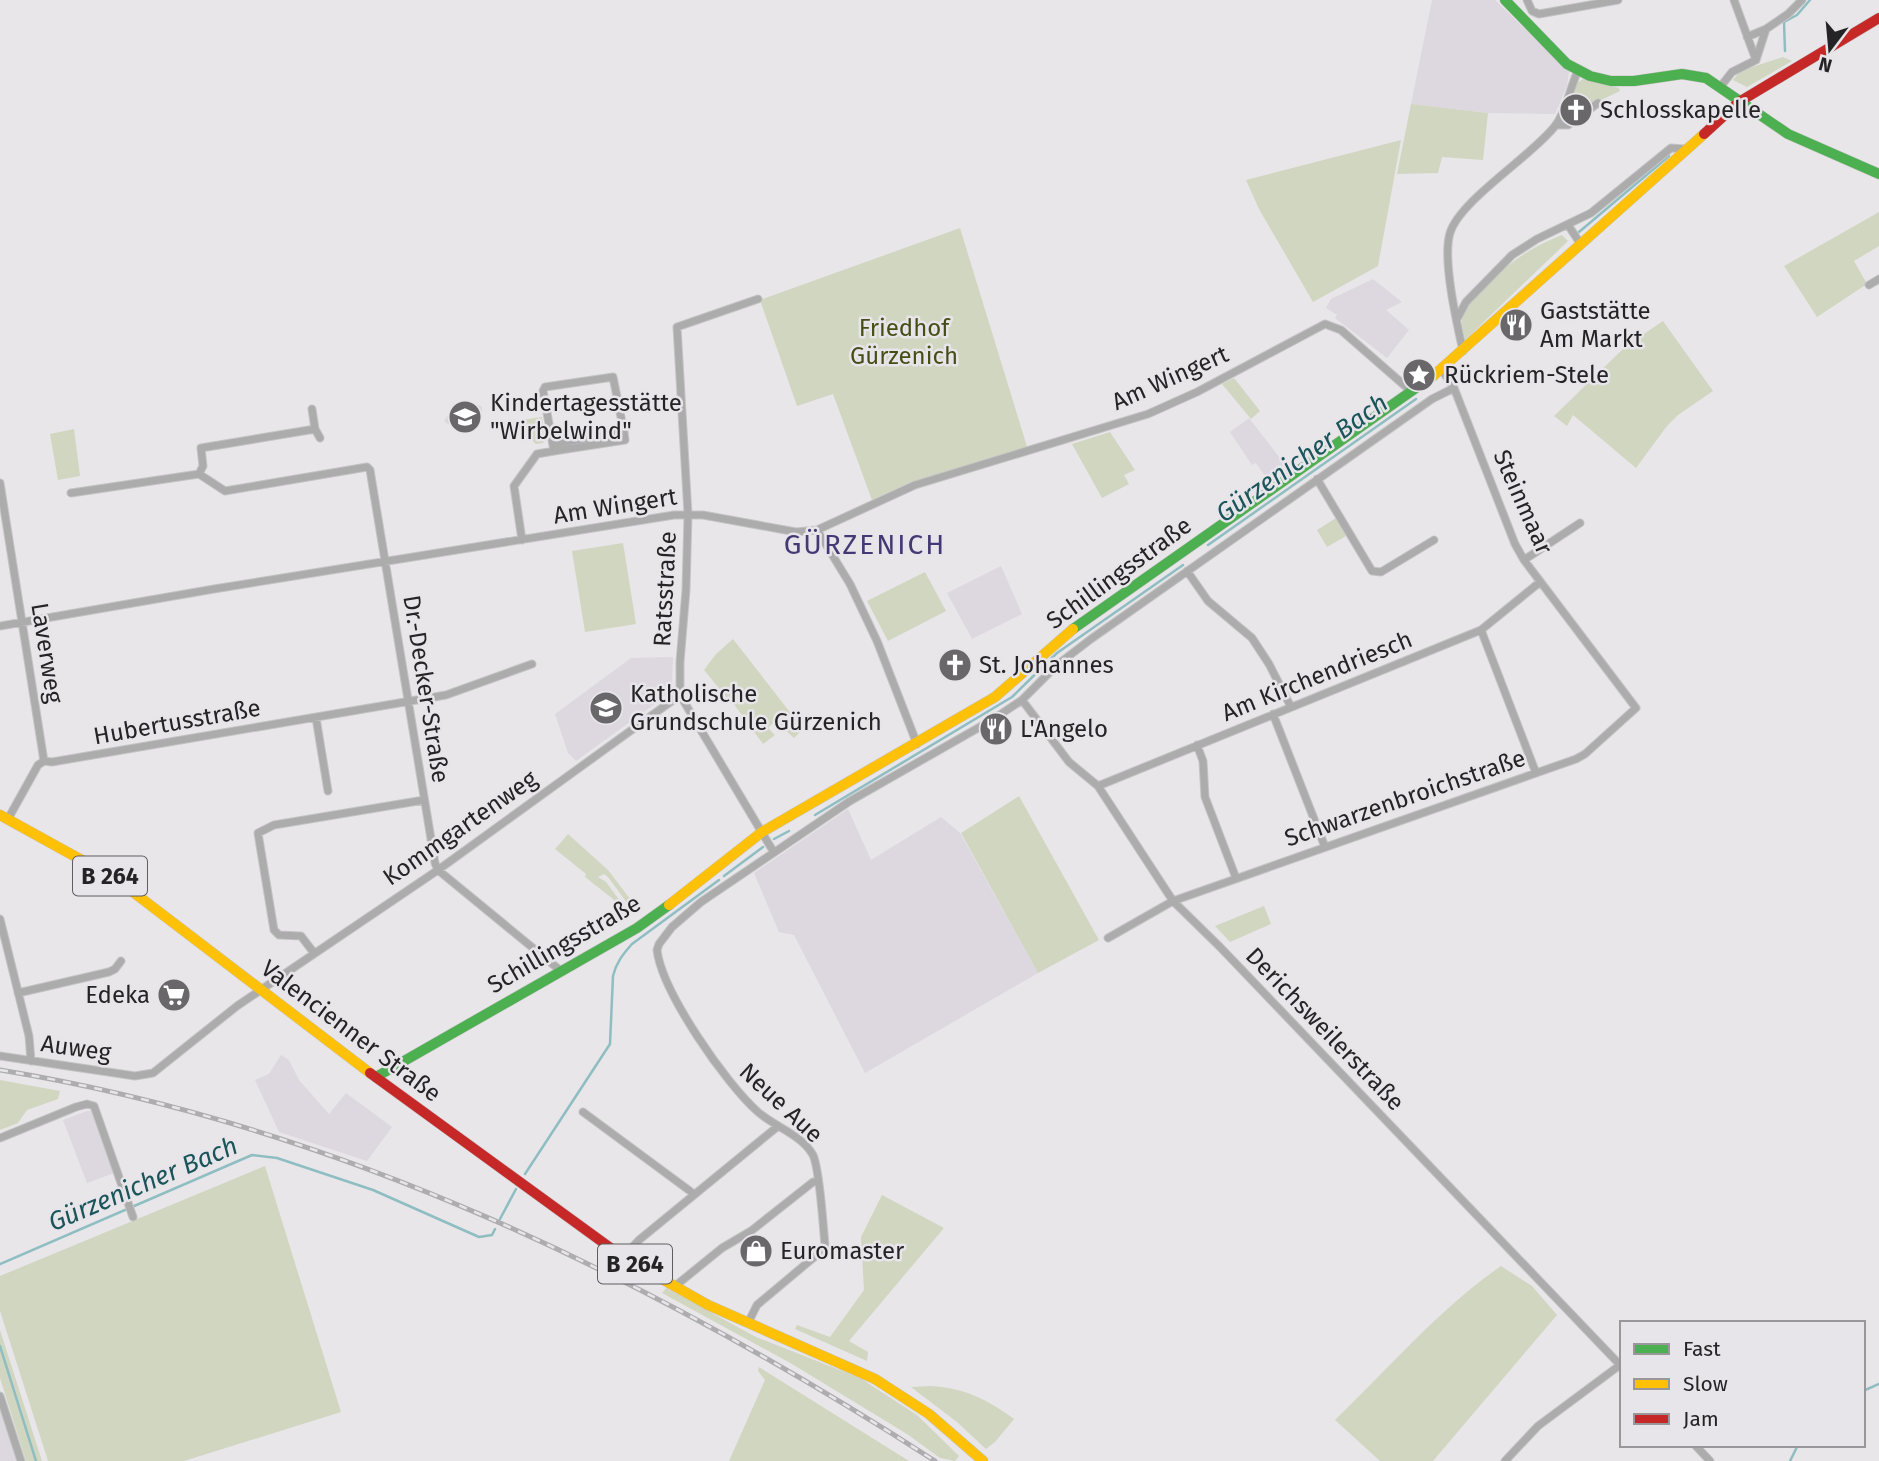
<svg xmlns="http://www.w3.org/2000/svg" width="1879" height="1461" font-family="'Fira Sans',sans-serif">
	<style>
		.built { fill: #ddd7df }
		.green { fill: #d1d6c1 }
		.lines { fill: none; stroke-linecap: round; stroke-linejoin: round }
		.stream { stroke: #8ebdc2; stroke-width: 2.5 }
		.street-casing { stroke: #c5c4c5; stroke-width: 9 }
		.fast-casing { stroke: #c5c4c5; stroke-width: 11 }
		.slow-casing { stroke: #c5c4c5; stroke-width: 11 }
		.jam-casing { stroke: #c5c4c5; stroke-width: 11 }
		.street { stroke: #acacac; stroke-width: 7 }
		.fast { stroke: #4caf50; stroke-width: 10 }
		.slow { stroke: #ffc107; stroke-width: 10 }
		.jam { stroke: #c62828; stroke-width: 10 }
		.rail-casing { stroke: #adacae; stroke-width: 5 }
		.rail { stroke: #e8e5ea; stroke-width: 2.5; stroke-dasharray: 8; stroke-linecap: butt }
		.labels { text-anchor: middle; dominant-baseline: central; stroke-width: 5; stroke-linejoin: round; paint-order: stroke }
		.shield { fill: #e8e5ea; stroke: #5f5d60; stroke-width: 2 }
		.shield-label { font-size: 23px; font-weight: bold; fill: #242325 }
		.poi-label { font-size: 24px; fill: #242325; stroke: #e8e5ea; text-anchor: start }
		.park-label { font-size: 24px; fill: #454e15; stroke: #e8e5ea }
		.street-label { font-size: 24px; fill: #242325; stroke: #e8e5ea }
		.water-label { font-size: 26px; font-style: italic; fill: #195559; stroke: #e8e5ea }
		.quarter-label { font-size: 28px; letter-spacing: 2px; fill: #453874; stroke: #e8e5ea }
	</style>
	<rect width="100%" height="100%" fill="#e8e6e9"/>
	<!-- built -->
	<path class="built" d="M1432 0H1495L1569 71 1567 86 1555 114 1488 113 1411 104Z
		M1373 279 1402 302 1386 310 1409 330 1387 358 1335 318 1337 315 1326 308 1331 299Z
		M474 403 482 407 480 425 474 421 462 434 444 421 455 406 459 409 463 404Z
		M1249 418 1286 466 1267 479 1256 463 1252 465 1230 432Z
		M1001 566 1022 614 972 639 947 593Z
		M673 657 672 686 663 698 576 761 568 753 555 714 631 658Z
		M848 809 871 860 941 817 960 833 1038 973 865 1073 794 935 779 932 754 873Z
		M281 1055 289 1060 299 1080 329 1114 346 1093 392 1127 367 1161 279 1132 255 1080 269 1074Z
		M87 1111H91L114 1173 87 1183 63 1120Z
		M0 1407 7 1428 17 1461H0Z"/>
	<!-- green -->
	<path class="green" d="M1783 57 1792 61 1747 87 1733 80 1740 71Z
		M1583 79 1619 88 1620 91 1591 105 1569 121H1567L1577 83Z
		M1411 104 1488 113 1483 160 1442 157 1438 173 1397 174Z
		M1401 140 1378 266 1313 302 1259 209 1246 180Z
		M1879 212V246L1854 261 1867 284 1817 317 1784 266Z
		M960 228 1028 450 909 483 872 500 833 394 797 406 760 300Z
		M1562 235 1568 241 1465 340C1464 333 1461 324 1462 318 1463 309 1472 301 1478 295 1502 267 1528 248 1562 235Z
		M1663 321 1713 391 1678 415 1667 426 1636 468 1573 415 1567 426 1554 416 1626 346Z
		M1234 378 1260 411 1251 419 1222 384Z
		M542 417 546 439 543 443 536 444 516 425 515 421Z
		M74 429 80 476 58 480 50 434Z
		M1110 432 1135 470 1124 475 1129 484 1102 498 1072 444Z
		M1336 518 1346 536 1327 547 1317 530Z
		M623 543 636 624 585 632 572 551Z
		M925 572 946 611 888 641 867 601Z
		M733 639 803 729 794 738 775 721 768 728 775 735 763 744 733 703H731L704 670 716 654Z
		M1019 796 1099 940 1038 973 961 833Z
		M568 834 608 870 637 908 633 911 608 877 604 874 598 877 606 882 629 913 624 916 613 899 585 877 586 874 555 849Z
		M1264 906 1271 924 1230 942 1215 926Z
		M0 1080 60 1091 58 1099 27 1110 18 1123 0 1130Z
		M265 1166 341 1412 184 1461H48L0 1311V1276Z
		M882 1195 944 1228 849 1341 868 1352 867 1361 795 1329 797 1325 830 1337 864 1290 861 1237Z
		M1501 1266 1532 1286 1557 1315 1433 1461H1380L1335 1420C1390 1367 1438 1310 1501 1266Z
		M666 1288 756 1337 860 1378 917 1415 959 1456 955 1461 940 1458 907 1434 792 1364 662 1293Z
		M0 1330 42 1461H26L0 1378Z
		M759 1367 909 1461H729L765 1380 758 1371Z
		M931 1386C964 1388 987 1399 1014 1419L995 1442 986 1449 957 1422 911 1387Z"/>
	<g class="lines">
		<!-- stream -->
		<path class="stream" d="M1785 51 1784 22 1797 15 1810 0
			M1579 232 1669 156
			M1208 545 1416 399
			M815 815 1012 697 1057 653 1183 565
			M774 839 789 831
			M724 876 763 847
			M525 1174 610 1044 613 976C616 963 623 954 632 944L719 880
			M500 1219 516 1189
			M0 1264 252 1155 277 1158 373 1190 479 1237 492 1235 495 1229
			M0 1346 36 1461
			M1863 1391 1879 1384
			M1790 1461 1798 1445"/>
		<defs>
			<path id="street" d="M1527 0 1532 11 1539 14 1618 0
				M1766 29 1788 14 1802 0
				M1747 37 1766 29 1756 60
				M1721 86 1732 72 1756 60 1734 0
				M1556 125H1568L1598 103
				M1568 225 1580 243
				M1869 285 1879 279
				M758 299 677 327 688 514 686 590 680 662V695L773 851
				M1457 319 1466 302 1512 255 1537 239 1591 213 1671 148 1685 149
				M1463 351C1457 324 1442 259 1450 233 1460 200 1532 156 1555 126 1567 111 1569 89 1578 71
				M312 409 315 429 320 438
				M553 444 624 432 625 440 554 451
				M199 474 203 466 201 448 315 429
				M1317 479 1372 571 1381 572 1434 540
				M0 483 44 761 38 765 8 819
				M71 493 199 474 225 491 367 467 370 470 435 863 438 870 561 971
				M817 530 850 584 877 641 917 744
				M522 540 514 486 537 454 554 451 543 391 545 387 613 377 624 432
				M1524 560 1580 523
				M1187 571 1208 601 1252 638 1269 664 1291 707
				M0 626 214 589 674 515H703L796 532 817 530 915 485 1148 414 1197 392 1325 324 1341 330 1412 392
				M1481 630 1536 773
				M1022 700 1069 762 1098 786 1173 901 1220 947 1622 1367
				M1273 714 1325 847
				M316 718 328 791
				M1197 745 1203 761 1205 797 1236 878
				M44 761 52 762 446 695 532 664
				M1098 786 1481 630 1540 582
				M0 919 29 1036 31 1061
				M1108 938 1173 901 1576 759 1585 754 1636 708 1524 560 1515 544 1454 388 1442 370
				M314 953 301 936 279 935 274 930 258 833 274 825 424 800
				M18 993 109 972 115 969 121 961
				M0 1056 135 1076 153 1073 237 1006 438 870 680 695
				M583 1112 694 1194
				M0 1138 76 1107 87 1104 94 1106 133 1217
				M623 1257 639 1240 777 1127
				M674 1287 722 1248 751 1231 813 1182H818
				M748 1323 757 1305 819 1253 825 1245C823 1226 820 1170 813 1155 802 1135 775 1127 758 1112 726 1084 662 992 657 950L659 944 672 927 701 902 850 801 992 720 1022 700 1057 665 1091 639 1432 399 1454 388
				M0 1396 21 1461
				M1695 1445 1710 1461
				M1505 1461 1538 1426 1620 1365"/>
			<path id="fast" d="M1505 0 1567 64 1590 76 1611 81H1634L1682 74 1706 78 1788 134 1879 174
				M1073 629 1433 376
				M376 1077 637 928 669 905"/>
			<path id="slow" d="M1433 376 1704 134
				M0 815 116 879 370 1073
				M669 905 762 832 995 697 1073 629
				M646 1270 708 1305 875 1379 929 1414 983 1461"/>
			<path id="jam" d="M1704 134 1739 102 1879 18
				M370 1073 623 1257 646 1270"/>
		</defs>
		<!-- street casing -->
		<use href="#street" class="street-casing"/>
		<!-- fast casing -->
		<use href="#fast" class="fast-casing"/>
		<!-- slow casing -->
		<use href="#slow" class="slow-casing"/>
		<!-- jam casing -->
		<use href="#jam" class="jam-casing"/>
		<!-- street -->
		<use href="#street" class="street"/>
		<!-- fast -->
		<use href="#fast" class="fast"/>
		<!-- slow -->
		<use href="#slow" class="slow"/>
		<!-- jam -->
		<use href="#jam" class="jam"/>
		<defs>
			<path id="rail" d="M0 1070C337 1125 649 1277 935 1461"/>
		</defs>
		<!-- rail casing -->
		<use href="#rail" class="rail-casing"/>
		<!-- rail -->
		<use href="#rail" class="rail"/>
	</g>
	<!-- icons -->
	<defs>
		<symbol id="church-disc" viewBox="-11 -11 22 22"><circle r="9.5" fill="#69676a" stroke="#e8e5ea"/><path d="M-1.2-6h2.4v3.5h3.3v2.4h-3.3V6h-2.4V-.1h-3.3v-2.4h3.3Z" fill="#fff"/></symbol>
		<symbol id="restaurant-disc" viewBox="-11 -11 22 22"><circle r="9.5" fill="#69676a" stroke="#e8e5ea"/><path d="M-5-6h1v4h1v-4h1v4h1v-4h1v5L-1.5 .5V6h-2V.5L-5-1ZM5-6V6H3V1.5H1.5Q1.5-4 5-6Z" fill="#fff"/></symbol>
		<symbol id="sight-disc" viewBox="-11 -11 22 22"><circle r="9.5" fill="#69676a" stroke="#e8e5ea"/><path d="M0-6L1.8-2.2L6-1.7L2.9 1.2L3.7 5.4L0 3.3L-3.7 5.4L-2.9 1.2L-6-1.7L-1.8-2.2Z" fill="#fff"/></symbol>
		<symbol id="school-disc" viewBox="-11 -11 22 22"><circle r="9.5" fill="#69676a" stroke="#e8e5ea"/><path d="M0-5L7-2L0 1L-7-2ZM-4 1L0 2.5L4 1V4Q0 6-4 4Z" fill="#fff"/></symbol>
		<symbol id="supermarket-disc" viewBox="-11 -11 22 22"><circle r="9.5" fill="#69676a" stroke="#e8e5ea"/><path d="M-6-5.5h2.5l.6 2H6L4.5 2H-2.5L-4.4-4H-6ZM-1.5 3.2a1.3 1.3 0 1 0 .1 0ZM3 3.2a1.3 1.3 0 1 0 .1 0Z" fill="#fff"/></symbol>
		<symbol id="shop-disc" viewBox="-11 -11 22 22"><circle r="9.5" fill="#69676a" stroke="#e8e5ea"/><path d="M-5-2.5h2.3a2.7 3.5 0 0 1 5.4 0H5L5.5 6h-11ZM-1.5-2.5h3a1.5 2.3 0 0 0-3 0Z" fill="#fff"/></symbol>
	</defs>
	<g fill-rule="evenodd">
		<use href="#church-disc" x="1557" y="91" width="38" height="38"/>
		<use href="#restaurant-disc" x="1497" y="306" width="38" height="38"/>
		<use href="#sight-disc" x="1400" y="356" width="38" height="38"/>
		<use href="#school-disc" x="446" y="398" width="38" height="38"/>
		<use href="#church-disc" x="936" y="646" width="38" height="38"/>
		<use href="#school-disc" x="587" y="689" width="38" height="38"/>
		<use href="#restaurant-disc" x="977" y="710" width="38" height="38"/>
		<use href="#supermarket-disc" x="155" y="976" width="38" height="38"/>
		<use href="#shop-disc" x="737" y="1232" width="38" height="38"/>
	</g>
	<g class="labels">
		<!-- shield labels -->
		<g class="shield">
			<rect x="73" y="856.5" width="74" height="39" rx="5"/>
			<rect x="598" y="1244.5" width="74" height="39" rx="5"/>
		</g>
		<g class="shield-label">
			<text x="110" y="876">B 264</text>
			<text x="635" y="1264">B 264</text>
		</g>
		<!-- poi labels -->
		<g class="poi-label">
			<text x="1600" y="110">Schlosskapelle</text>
			<text x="1540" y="311">Gaststätte<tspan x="1540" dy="28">Am Markt</tspan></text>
			<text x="1444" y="375">Rückriem-Stele</text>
			<text x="490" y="403">Kindertagesstätte<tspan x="490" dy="28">"Wirbelwind"</tspan></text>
			<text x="979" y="665">St. Johannes</text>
			<text x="630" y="694">Katholische<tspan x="630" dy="28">Grundschule Gürzenich</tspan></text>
			<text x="1020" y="729">L'Angelo</text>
			<text x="150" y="995" text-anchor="end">Edeka</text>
			<text x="780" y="1251">Euromaster</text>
		</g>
		<!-- park labels -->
		<g class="park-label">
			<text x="904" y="328">Friedhof<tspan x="904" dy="28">Gürzenich</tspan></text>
		</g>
		<!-- street labels -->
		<g class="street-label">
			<text transform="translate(1170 378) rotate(-24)">Am Wingert</text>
			<text transform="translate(1523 502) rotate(66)">Steinmaar</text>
			<text transform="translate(615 506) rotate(-9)">Am Wingert</text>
			<text transform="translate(1119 573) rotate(-36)">Schillingsstraße</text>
			<text transform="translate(665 589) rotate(-87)">Ratsstraße</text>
			<text transform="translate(47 653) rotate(81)">Laverweg</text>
			<text transform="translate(1317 676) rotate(-22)">Am Kirchendriesch</text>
			<text transform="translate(426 689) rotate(81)">Dr.-Decker-Straße</text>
			<text transform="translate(177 722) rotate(-10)">Hubertusstraße</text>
			<text transform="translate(1405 798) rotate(-19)">Schwarzenbroichstraße</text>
			<text transform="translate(460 828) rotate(-35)">Kommgartenweg</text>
			<text transform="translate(564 944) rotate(-30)">Schillingsstraße</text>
			<text transform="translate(1325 1029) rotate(46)">Derichsweilerstraße</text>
			<text transform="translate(351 1031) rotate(37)">Valencienner Straße</text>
			<text transform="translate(76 1048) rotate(8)">Auweg</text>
			<text transform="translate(781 1103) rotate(43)">Neue Aue</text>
		</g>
		<!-- water labels -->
		<g class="water-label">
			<text transform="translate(1302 458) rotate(-35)">Gürzenicher Bach</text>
			<text transform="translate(143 1184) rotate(-23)">Gürzenicher Bach</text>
		</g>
		<!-- quarter labels -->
		<g class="quarter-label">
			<text x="865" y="544">GÜRZENICH</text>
		</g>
	</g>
	<!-- legend -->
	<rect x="1620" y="1321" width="245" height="126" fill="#e8e5ea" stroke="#9a979b" stroke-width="2"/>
	<rect x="1634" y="1344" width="35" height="10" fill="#4caf50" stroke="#9a979b" stroke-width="2"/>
	<text x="1683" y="1356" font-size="21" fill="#242325">Fast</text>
	<rect x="1634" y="1379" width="35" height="10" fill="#ffc107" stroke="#9a979b" stroke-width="2"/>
	<text x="1683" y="1391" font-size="21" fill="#242325">Slow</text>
	<rect x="1634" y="1414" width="35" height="10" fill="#c62828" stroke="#9a979b" stroke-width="2"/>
	<text x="1683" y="1426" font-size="21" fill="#242325">Jam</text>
	<!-- north arrow -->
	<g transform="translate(1830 49) rotate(196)" stroke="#e8e5ea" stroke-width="5" paint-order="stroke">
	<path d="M0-5L12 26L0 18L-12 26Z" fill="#242325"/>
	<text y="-10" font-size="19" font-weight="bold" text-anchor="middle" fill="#242325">N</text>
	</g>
</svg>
